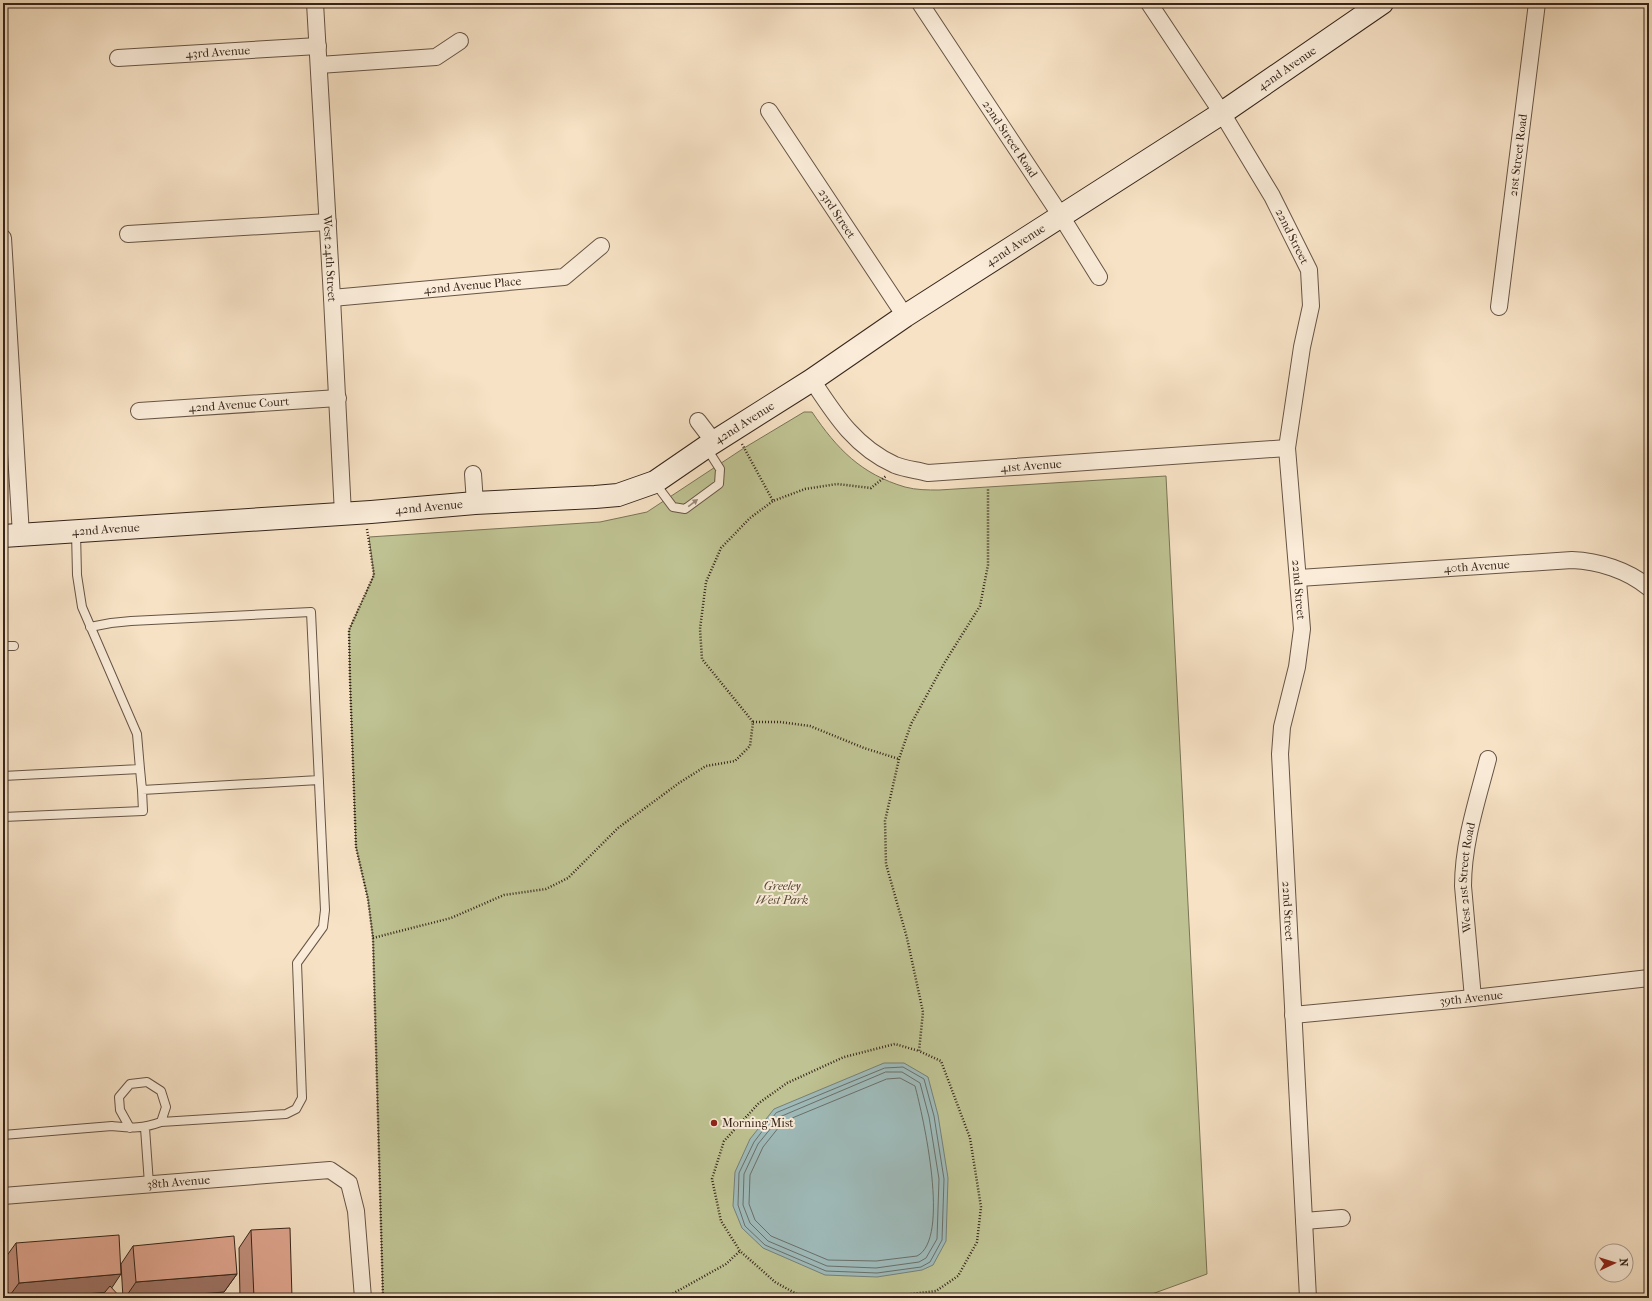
<svg xmlns="http://www.w3.org/2000/svg" width="1652" height="1301" font-family="'IM FELL French Canon',serif">
	<style>
		.green { fill: #bfc393; stroke: #7a7456 }
		.water { fill: #9fbcbc; stroke: #75807b }
		.lines { fill: none; stroke-linecap: round; stroke-linejoin: round }
		.shore { stroke: #6a706b; stroke-width: 1 }
		.lane-casing { stroke: #665445; stroke-width: 10 }
		.street-casing { stroke: #665445; stroke-width: 18 }
		.secondary-casing { stroke: #36251a; stroke-width: 24 }
		.path { stroke: #36251a; stroke-width: 2.5; stroke-dasharray: 1 2; stroke-linecap: butt }
		.lane { stroke: #faecd9; stroke-width: 8 }
		.street { stroke: #faecd9; stroke-width: 16 }
		.secondary { stroke: #faecd9; stroke-width: 22 }
		.wall { fill: #c28f7c; stroke: #36251a }
		.shaded-wall { fill: #9e7465; stroke: #36251a }
		.building { fill: #e1a690; stroke: #36251a }
		.oneway { fill: #98887a }
		.poi-dot { fill: #8f2418; stroke: #faecd9; stroke-width: 1.5 }
		.labels { text-anchor: middle; dominant-baseline: central; stroke-width: 4; stroke-linejoin: round; paint-order: stroke }
		.street-label { font-size: 12px; fill: #36251a; stroke: #faecd9 }
		.park-label { font-size: 12px; font-style: italic; fill: #584c38; stroke: #faecd9 }
		.poi-label { font-size: 12px; fill: #36251a; stroke: #faecd9; text-anchor: start }
	</style>
	<rect width="100%" height="100%" fill="#f7e2c5"/>
	<filter id="stains"><feTurbulence type="fractalNoise" baseFrequency=".005" numOctaves="4"/><feColorMatrix values="0 0 0 0 .2 0 0 0 0 .09 0 0 0 0 .02 0 0 0 .5 -.17"/></filter>
	<radialGradient id="worn" r=".72"><stop offset=".6" stop-color="#630" stop-opacity="0"/><stop offset="1" stop-color="#630" stop-opacity=".3"/></radialGradient>
	<!-- green -->
	<path class="green" d="M804 412H812C837 449 861 474 905 487 916 490 928 490 939 490L1166 476 1207 1274 1141 1298H383L373 938 368 899 356 847 350 680 349 630 374 575 369 537 600 522 647 512 744 448Z"/>
	<!-- water -->
	<path class="water" d="M884 1063H904L928 1077 938 1115 948 1178 946 1241 933 1265 922 1270 877 1277 825 1275 763 1248 742 1228 733 1206 735 1172 750 1139 774 1109Z"/>
	<g class="lines">
		<!-- shore -->
		<path class="shore" d="M885 1068 903 1067 924 1079 934 1116 944 1179 942 1240 930 1262 921 1267 877 1273 826 1271 765 1245 745 1226 738 1205 739 1173 754 1142 776 1113Z
			M886 1072H902L920 1083 929 1117 939 1179 937 1239 926 1258 919 1262 876 1268 827 1266 768 1241 750 1223 743 1205 744 1174 758 1144 780 1117Z
			M887 1079 900 1078 915 1086C923 1116 951 1239 917 1256L876 1261 828 1260 771 1236 755 1220 749 1204 750 1175 763 1147 783 1122Z"/>
		<defs>
			<path id="lane" d="M655 483 673 507 685 509 719 484 720 469 706 447
				M90 627 111 623 131 621 311 612 325 910 323 927 297 963 302 1098 296 1109 286 1114 161 1122
				M3 646H14
				M140 769 142 790 319 780
				M3 776 140 769 137 734 82 607 77 575 76 532
				M3 817 143 811 142 790
				M145 1128 149 1184
				M3 1135 112 1126C133 1128 141 1129 161 1122L166 1107 161 1091 147 1082 130 1084 119 1097 120 1110 130 1128"/>
			<g id="street">
				<path id="s1" d="M315 3 332 298 343 514"/>
				<path id="s2" d="M920 3 1061 216 1099 277"/>
				<path id="s3" d="M1149 3 1222 113 1272 196 1309 270 1311 306 1302 347 1287 448 1302 629 1297 667 1282 727 1280 754 1308 1298"/>
				<path id="s4" d="M118 58 318 46"/>
				<path d="M319 65 436 57 460 41"/>
				<path id="s5" d="M769 111 905 316"/>
				<path d="M128 234 328 222"/>
				<path d="M3 238 21 535"/>
				<path id="s6" d="M332 298 564 277 601 246"/>
				<path id="s7" d="M1499 307 1537 3"/>
				<path id="s8" d="M812 380C835 415 855 447 895 465 905 469 917 470 928 473L1287 448"/>
				<path id="s9" d="M139 411 338 398"/>
				<path d="M698 421 714 442"/>
				<path d="M473 474 475 503"/>
				<path id="s10" d="M1299 578 1572 560C1598 561 1628 570 1649 588"/>
				<path id="s11" d="M1473 998 1463 886C1463 843 1477 801 1488 759"/>
				<path id="s12" d="M1293 1015 1473 998 1649 978"/>
				<path id="s13" d="M3 1196 330 1170 349 1183 356 1211 363 1298"/>
				<path d="M1304 1221 1342 1218"/>
			</g>
			<g id="secondary">
				<path id="s14" d="M3 536 371 512 475 503 595 497 618 495 655 482 706 447 812 380 905 316 1222 113 1382 3"/>
			</g>
		</defs>
		<!-- lane casing -->
		<use href="#lane" class="lane-casing"/>
		<!-- street casing -->
		<use href="#street" class="street-casing"/>
		<!-- secondary casing -->
		<use href="#secondary" class="secondary-casing"/>
		<!-- path -->
		<path class="path" d="M742 444 773 501 805 489 837 484 871 488 886 476
			M367 529 374 575 349 630 350 680 356 847 368 899 373 938 383 1298
			M753 722H780L810 726 864 748 899 759
			M373 938 451 918 504 895 546 889 568 878 618 828 679 783 706 766 735 761 750 746 753 722 702 659 700 629 706 582 721 548 750 518 773 501
			M802 1297 775 1282 740 1251 721 1221 712 1179 724 1141 759 1103 787 1083 844 1057 895 1044 919 1051
			M665 1298 726 1264 740 1251
			M797 1298H804
			M878 1298 936 1291 958 1276 977 1242 981 1207 970 1138 941 1061 919 1051 923 1012 907 938 886 864 885 821 899 759 911 724 945 662 980 606 988 565V488"/>
		<!-- lane -->
		<use href="#lane" class="lane"/>
		<!-- street -->
		<use href="#street" class="street"/>
		<!-- secondary -->
		<use href="#secondary" class="secondary"/>
	</g>
	<!-- wall -->
	<path class="wall" d="M251 1230 292 1298H240L239 1248Z
		M16 1243 105 1292 3 1298 6 1290 3 1261Z
		M133 1246 237 1274 224 1292 149 1298H123L121 1264Z"/>
	<!-- shaded-wall -->
	<path class="shaded-wall" d="M121 1274 109 1292 37 1298H8L19 1283Z
		M237 1274 224 1292 149 1298H125L136 1282Z"/>
	<!-- building -->
	<path class="building" d="M290 1228 292 1298H254L251 1230Z
		M119 1235 121 1274 19 1283 16 1243Z
		M234 1236 237 1274 136 1282 133 1246Z
		M110 1286 121 1298H100Z
		M3 1287 14 1298H3Z"/>
	<!-- one-way arrows -->
	<defs><path id="oneway-solid" d="M-6-.8H1V-3.2L6.5 0L1 3.2V.8H-6Z"/></defs>
	<use class="oneway" href="#oneway-solid" transform="translate(693 503) rotate(-37)"/>
	<!-- markers -->
	<circle class="poi-dot" cx="714" cy="1123" r="4"/>
	<g class="labels">
		<!-- street labels -->
		<g class="street-label">
			<text stroke="none"><textPath href="#s4" startOffset="100">43rd Avenue</textPath></text>
			<text stroke="none"><textPath href="#s14" startOffset="1411">42nd Avenue</textPath></text>
			<text stroke="none"><textPath href="#s2" startOffset="163">22nd Street Road</textPath></text>
			<text stroke="none"><textPath href="#s7" startOffset="153">21st Street Road</textPath></text>
			<text stroke="none"><textPath href="#s5" startOffset="123">23rd Street</textPath></text>
			<text stroke="none"><textPath href="#s3" startOffset="274">22nd Street</textPath></text>
			<text stroke="none"><textPath href="#s14" startOffset="1087">42nd Avenue</textPath></text>
			<text stroke="none"><textPath href="#s1" startOffset="256">West 24th Street</textPath></text>
			<text stroke="none"><textPath href="#s6" startOffset="141">42nd Avenue Place</textPath></text>
			<text stroke="none"><textPath href="#s9" startOffset="100">42nd Avenue Court</textPath></text>
			<text stroke="none"><textPath href="#s14" startOffset="763">42nd Avenue</textPath></text>
			<text stroke="none"><textPath href="#s8" startOffset="258">41st Avenue</textPath></text>
			<text stroke="none"><textPath href="#s14" startOffset="427">42nd Avenue</textPath></text>
			<text stroke="none"><textPath href="#s14" startOffset="103">42nd Avenue</textPath></text>
			<text stroke="none"><textPath href="#s10" startOffset="178">40th Avenue</textPath></text>
			<text stroke="none"><textPath href="#s3" startOffset="634">22nd Street</textPath></text>
			<text stroke="none"><textPath href="#s11" startOffset="121">West 21st Street Road</textPath></text>
			<text stroke="none"><textPath href="#s3" startOffset="958">22nd Street</textPath></text>
			<text stroke="none"><textPath href="#s12" startOffset="179">39th Avenue</textPath></text>
			<text stroke="none"><textPath href="#s13" startOffset="176">38th Avenue</textPath></text>
		</g>
		<!-- park labels -->
		<g class="park-label">
			<text x="782" y="886">Greeley<tspan x="782" dy="14">West Park</tspan></text>
		</g>
		<!-- poi labels -->
		<g class="poi-label">
			<text x="722" y="1123">Morning Mist</text>
		</g>
	</g>
	<!-- margin -->
	<rect width="1652" height="1301" fill="none" stroke="#f7e2c5" stroke-width="16"/>
	<rect x="4" y="4" width="1644" height="1293" fill="none" stroke="#36251a" stroke-width="2"/>
	<rect x="8" y="8" width="1636" height="1285" fill="none" stroke="#36251a"/>
	<!-- north arrow -->
	<g transform="translate(1614 1263) rotate(86)"><circle r="19" fill="#faecd9" stroke="#ac9c8d"/>
	<path d="M0-3L7 15L0 10L-7 15Z" fill="#8f2418"/>
	<text y="-6" font-size="11" font-weight="bold" text-anchor="middle" fill="#36251a">N</text>
	</g>
	<rect width="100%" height="100%" filter="url(#stains)"/>
	<rect width="100%" height="100%" fill="url(#worn)"/>
</svg>
